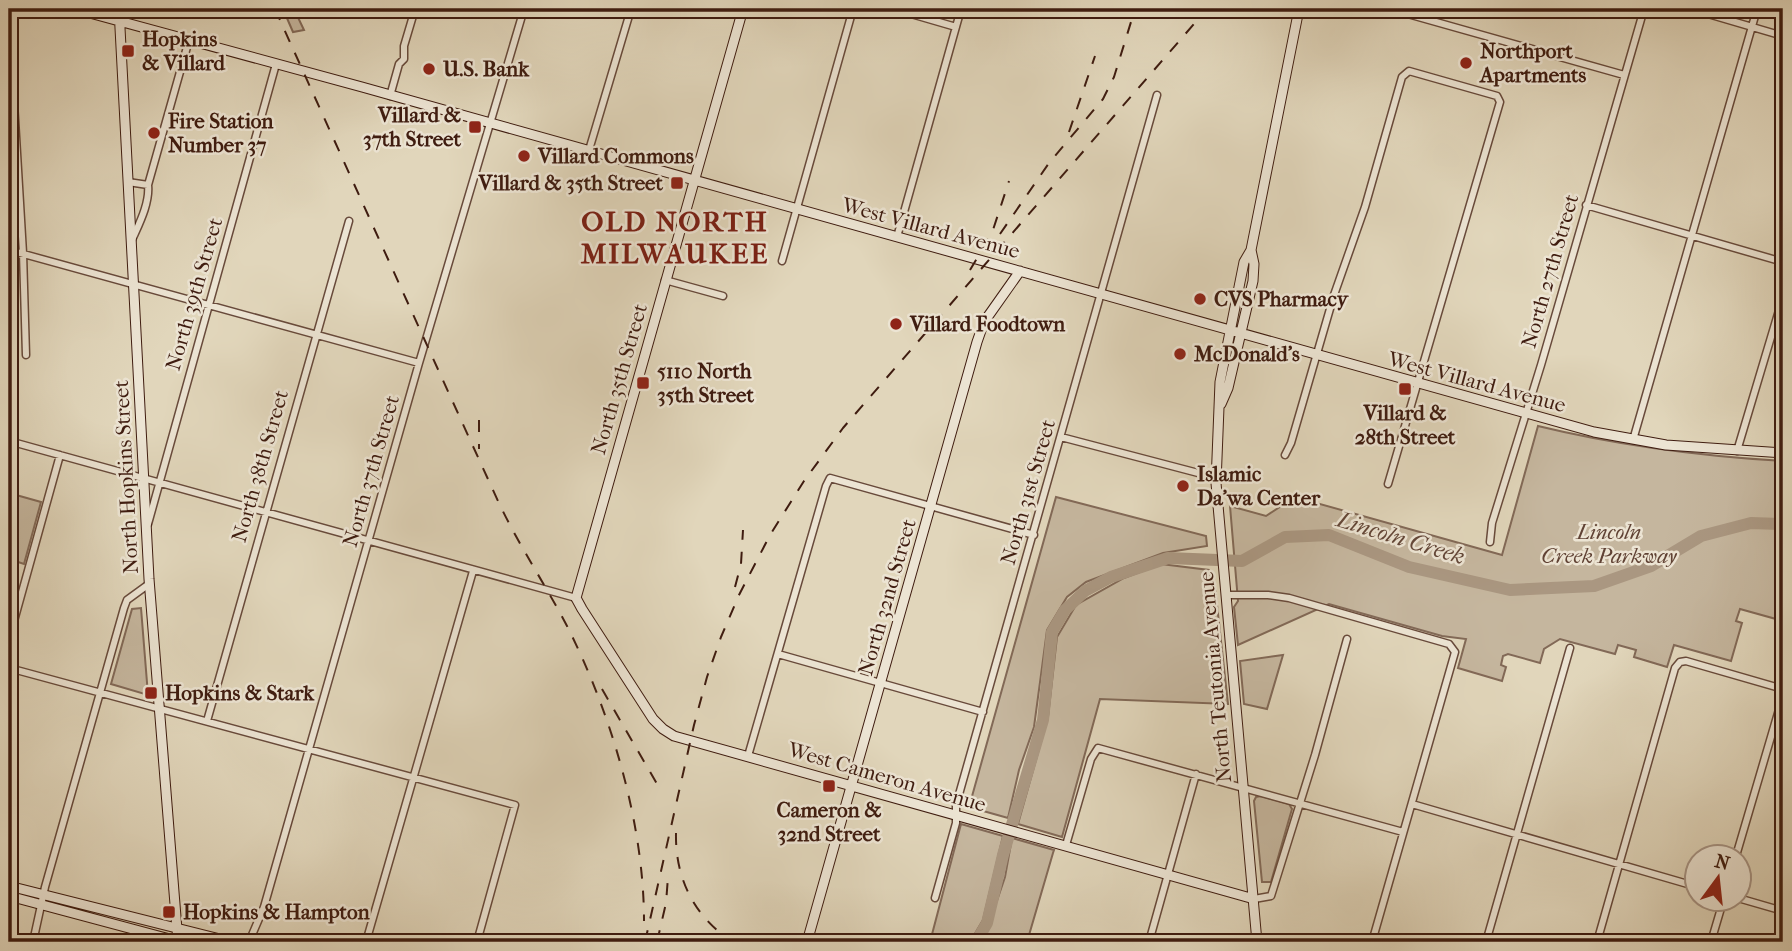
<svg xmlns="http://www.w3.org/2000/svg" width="1792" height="951" font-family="'IM FELL French Canon',serif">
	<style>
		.green { fill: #c5b69e; stroke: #826957; stroke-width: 2 }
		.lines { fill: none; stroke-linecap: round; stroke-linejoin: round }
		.river { stroke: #aa9781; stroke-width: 12 }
		.street-casing { stroke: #684a3b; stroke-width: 9 }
		.secondary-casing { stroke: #3f1c10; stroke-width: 11 }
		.street { stroke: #ece4d3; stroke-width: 6 }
		.secondary { stroke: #ece4d3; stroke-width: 9 }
		.rail { stroke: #3f1c10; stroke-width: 2; stroke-dasharray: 12 12; stroke-linecap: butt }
		.poi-dot { fill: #8f2418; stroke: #ece4d3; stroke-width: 2.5 }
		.labels { text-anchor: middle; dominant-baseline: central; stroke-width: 5; stroke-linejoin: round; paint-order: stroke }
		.poi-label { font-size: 21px; font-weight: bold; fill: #3f1c10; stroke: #ece4d3; text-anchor: start }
		.street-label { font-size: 21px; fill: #3f1c10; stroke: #ece4d3 }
		.park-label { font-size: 21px; font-style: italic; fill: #604234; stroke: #ece4d3 }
		.water-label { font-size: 23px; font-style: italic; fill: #644738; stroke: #ece4d3 }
		.district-label { font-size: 28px; font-weight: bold; letter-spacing: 2px; fill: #7a1f14; stroke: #ece4d3 }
	</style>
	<rect width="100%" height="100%" fill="#e1d6bb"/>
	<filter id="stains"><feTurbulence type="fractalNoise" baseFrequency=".00286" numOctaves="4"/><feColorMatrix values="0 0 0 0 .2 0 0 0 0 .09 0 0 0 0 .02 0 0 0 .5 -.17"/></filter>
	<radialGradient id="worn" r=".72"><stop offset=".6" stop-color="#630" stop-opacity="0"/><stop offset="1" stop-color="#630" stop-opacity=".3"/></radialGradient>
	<!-- green -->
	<path class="green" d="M283 9H294L304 30 293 32Z
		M1538 426C1620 446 1700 456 1783 461V621L1740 609 1736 621 1742 623 1731 661 1674 645 1667 667 1634 657 1636 650 1618 645 1615 654 1560 639 1544 649 1540 663 1508 654 1503 656 1501 665 1506 667 1502 681 1458 668 1466 639 1442 636 1329 604 1238 645 1234 607 1238 601 1230 506 1266 516 1295 497 1502 555Z
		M9 493 41 502 24 564 9 559Z
		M1056 497 1206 536 1207 546 1163 553 1086 582 1067 597 1047 630 1034 727 1019 770 1008 818 969 807Z
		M1161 564 1209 570 1211 585 1215 587 1228 704 1100 699 1062 837 1018 824 1048 717 1057 637 1076 605 1124 578Z
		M141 608 148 695 111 684 132 609Z
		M1283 655 1267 709 1244 704 1240 661Z
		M1261 796 1289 804 1292 809 1271 882H1262L1254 801 1256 797Z
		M961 824 1003 836 983 920 970 942H930Z
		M1012 838 1054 850 1053 853 1027 942H983L1005 877Z"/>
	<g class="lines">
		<!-- river -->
		<path class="river" d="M976 942 987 923 1003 855 1043 720 1052 632 1065 610 1085 591 1111 577 1168 558 1242 561 1285 537 1329 535 1409 567 1510 590 1594 586 1651 566 1701 536 1751 523 1783 524"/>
		<defs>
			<path id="street" d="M894 9 956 27
				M1390 9 1624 75
				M1691 9 1783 36
				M9 92 14 103 23 253 26 355
				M390 96 399 64 404 59V46L415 9
				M589 150 631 9
				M128 182 148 185
				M1586 205 1783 262
				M897 237 961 9
				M132 240C139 224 150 203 148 185L189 40
				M9 250 419 363
				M782 261 853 9
				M665 280 723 296
				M1061 437 1202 474 1216 476
				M1633 440 1757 9
				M9 441 576 598
				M1737 451 1783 297
				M1285 455 1291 443 1334 295 1365 207 1402 77 1409 71 1497 96 1500 102 1388 484
				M148 524 276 64
				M1490 542 1492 523 1541 365 1644 9
				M1226 595H1268L1289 598 1449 644 1455 652 1372 942
				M9 639 60 455
				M778 654 983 712
				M9 668 515 805 477 942
				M207 721 349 221
				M748 756 826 486 830 478 1034 535
				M1412 804 1698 887
				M1066 845 1091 759 1098 748 1403 832
				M1736 856 1783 696
				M935 898 956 823V805L1157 95
				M1738 898 1783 911
				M1254 899 1271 896 1315 755 1347 639
				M33 942 45 887 124 608 127 600 149 584
				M249 942 264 907 419 363 524 9
				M366 942 473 571
				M1149 942 1196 774
				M1486 942 1570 648
				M1597 942 1675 668 1680 662 1686 661 1783 689
				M1711 942 1724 898"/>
			<path id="secondary" d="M75 9 362 87 1594 432 1666 445 1783 453
				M119 9 149 579 178 942
				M743 9 576 598 582 609 653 719 663 729 674 736 1254 899
				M1221 404 1228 388 1253 281 1254 264 1251 250
				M9 886 232 942
				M9 896 181 942
				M807 942 977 342 984 322 1020 271
				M1257 942 1216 483 1220 382 1244 262 1251 250 1299 9"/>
		</defs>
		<!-- street casing -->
		<use href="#street" class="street-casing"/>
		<!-- secondary casing -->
		<use href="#secondary" class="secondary-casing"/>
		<!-- street -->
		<use href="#street" class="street"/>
		<!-- secondary -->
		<use href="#secondary" class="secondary"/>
		<!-- rail -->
		<path class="rail" d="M275 9C349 173 423 337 498 501 518 544 545 584 567 626 611 713 644 823 644 921
			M1069 132 1095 56
			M1000 234 1049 163 1103 99 1114 77 1135 9
			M970 270 992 233 1009 181
			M479 420V449
			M735 587 741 564 743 530
			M602 689 660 789
			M676 833C675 878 694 917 733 942
			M645 942 694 725 707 677 721 637 739 595 770 535 804 481 843 428 1207 9
			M657 942 666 903 668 877"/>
	</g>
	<!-- markers -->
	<g class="poi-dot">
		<rect x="121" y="44" width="14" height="14" rx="3.5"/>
		<circle cx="1466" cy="63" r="7"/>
		<circle cx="429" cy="69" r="7"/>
		<rect x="468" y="120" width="14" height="14" rx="3.5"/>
		<circle cx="154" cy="133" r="7"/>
		<circle cx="524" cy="156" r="7"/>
		<rect x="670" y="176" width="14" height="14" rx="3.5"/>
		<circle cx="1200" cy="299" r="7"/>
		<circle cx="896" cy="324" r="7"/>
		<circle cx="1180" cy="354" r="7"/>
		<rect x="636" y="376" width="14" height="14" rx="3.5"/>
		<rect x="1398" y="382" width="14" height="14" rx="3.5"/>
		<circle cx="1183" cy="486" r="7"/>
		<rect x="144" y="686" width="14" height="14" rx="3.5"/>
		<rect x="822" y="779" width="14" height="14" rx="3.5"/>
		<rect x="162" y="905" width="14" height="14" rx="3.5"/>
	</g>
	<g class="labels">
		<!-- poi labels -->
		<g class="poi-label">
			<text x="142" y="39">Hopkins<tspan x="142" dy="24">&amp; Villard</tspan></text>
			<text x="1480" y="51">Northport<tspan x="1480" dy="24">Apartments</tspan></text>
			<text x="443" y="69">U.S. Bank</text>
			<text x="461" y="115" text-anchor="end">Villard &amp;<tspan x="461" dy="24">37th Street</tspan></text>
			<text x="168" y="121">Fire Station<tspan x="168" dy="24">Number 37</tspan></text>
			<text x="538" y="156">Villard Commons</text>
			<text x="663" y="183" text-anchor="end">Villard &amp; 35th Street</text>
			<text x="1214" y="299">CVS Pharmacy</text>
			<text x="910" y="324">Villard Foodtown</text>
			<text x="1194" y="354">McDonald's</text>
			<text x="657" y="371">5110 North<tspan x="657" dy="24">35th Street</tspan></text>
			<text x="1405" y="413" text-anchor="middle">Villard &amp;<tspan x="1405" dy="24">28th Street</tspan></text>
			<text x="1197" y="474">Islamic<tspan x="1197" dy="24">Da'wa Center</tspan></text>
			<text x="165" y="693">Hopkins &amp; Stark</text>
			<text x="829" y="810" text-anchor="middle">Cameron &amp;<tspan x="829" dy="24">32nd Street</tspan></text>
			<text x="183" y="912">Hopkins &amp; Hampton</text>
		</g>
		<!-- street labels -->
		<g class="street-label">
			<text transform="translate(931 228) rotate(15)">West Villard Avenue</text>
			<text transform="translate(1550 271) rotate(-74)">North 27th Street</text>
			<text transform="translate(194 294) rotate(-74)">North 39th Street</text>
			<text transform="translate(619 379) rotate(-74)">North 35th Street</text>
			<text transform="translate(1477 382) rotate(15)">West Villard Avenue</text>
			<text transform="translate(260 466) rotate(-74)">North 38th Street</text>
			<text transform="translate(371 471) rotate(-74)">North 37th Street</text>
			<text transform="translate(126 477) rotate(-93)">North Hopkins Street</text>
			<text transform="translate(1028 492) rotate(-74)">North 31st Street</text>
			<text transform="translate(887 597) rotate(-74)">North 32nd Street</text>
			<text transform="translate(1215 677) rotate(-95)">North Teutonia Avenue</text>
			<text transform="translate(887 777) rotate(16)">West Cameron Avenue</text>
		</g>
		<!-- park labels -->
		<g class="park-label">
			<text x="1609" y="532">Lincoln<tspan x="1609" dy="24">Creek Parkway</tspan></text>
		</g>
		<!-- water labels -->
		<g class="water-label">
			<text transform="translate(1401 538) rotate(17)">Lincoln Creek</text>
		</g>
		<!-- district labels -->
		<g class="district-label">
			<text x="675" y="221">OLD NORTH<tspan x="675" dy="32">MILWAUKEE</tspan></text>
		</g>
	</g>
	<!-- margin -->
	<rect width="1792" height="951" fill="none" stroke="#e1d6bb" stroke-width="35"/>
	<rect x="10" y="10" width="1771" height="930" fill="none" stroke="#3f1c10" stroke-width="3.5"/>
	<rect x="18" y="18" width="1757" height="916" fill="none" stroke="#3f1c10" stroke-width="2"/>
	<!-- north arrow -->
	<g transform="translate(1718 878) rotate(15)"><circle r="33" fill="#ece4d3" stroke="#a79485" stroke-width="2"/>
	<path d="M0-5L12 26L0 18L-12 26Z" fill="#8f2418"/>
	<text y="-10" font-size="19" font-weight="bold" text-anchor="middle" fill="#3f1c10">N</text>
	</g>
	<rect width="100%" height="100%" filter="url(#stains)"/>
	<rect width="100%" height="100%" fill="url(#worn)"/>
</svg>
